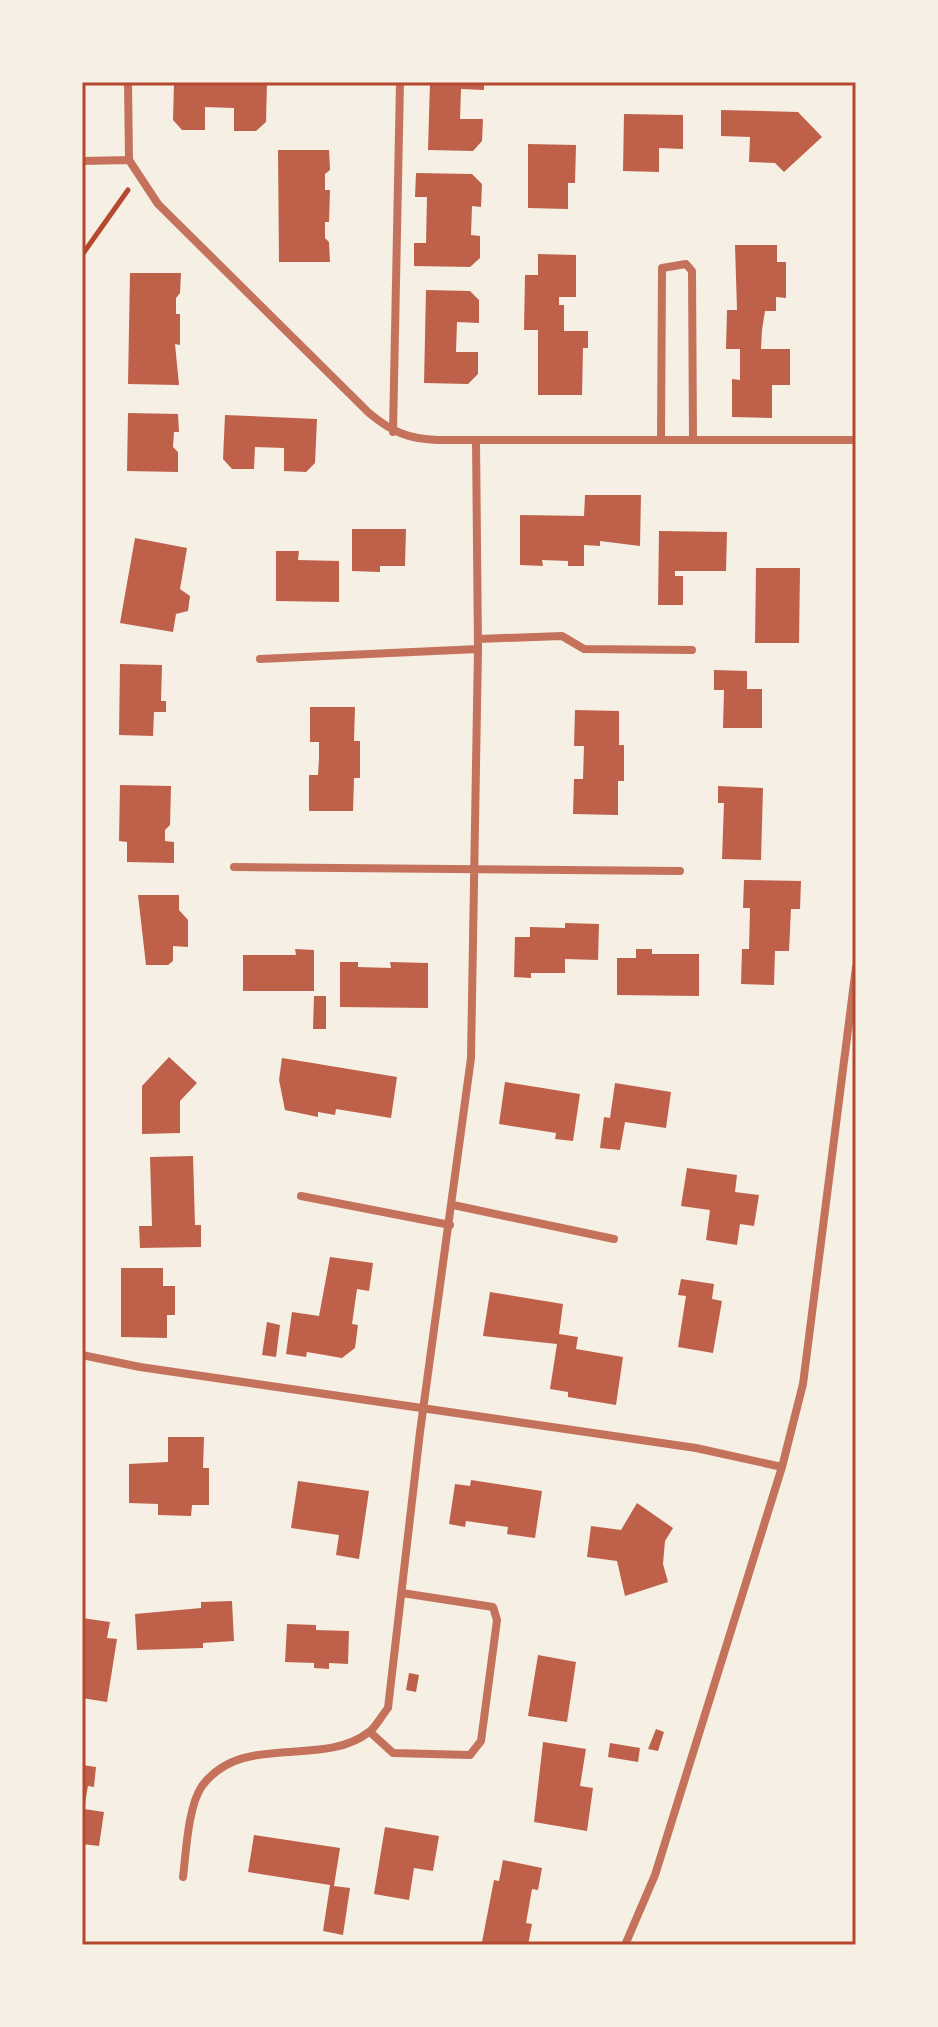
<svg xmlns="http://www.w3.org/2000/svg" width="938" height="2027" font-family="Inter,sans-serif">
	<style>
		.building { fill: #bf614a }
		.lines { fill: none; stroke-linecap: round; stroke-linejoin: round }
		.path { stroke: #b5482f; stroke-width: 5 }
		.minor { stroke: #c5725c; stroke-width: 8 }
		.neatline { fill: none; stroke: #b5482f; stroke-width: 3 }
	</style>
	<rect width="100%" height="100%" fill="#f6efe4"/>
	<!-- building -->
	<path class="building" d="M174 82H267L266 122 256 131H234V108L205 107V130H182L173 120Z
		M430 82H484V90L461 89 460 119H483L482 141 473 151 428 150Z
		M721 110 798 112 822 137 784 172 775 163 749 162 750 137 721 136Z
		M624 114 683 115V149L659 148V172L623 171Z
		M528 144 576 145 575 183H568V209L528 208Z
		M278 150H329L330 170 325 174V190H330L329 222H325V238L329 242 330 262H279Z
		M416 173 472 174 482 184 481 207 472 206 471 235 480 236V258L470 267 414 266V243H426L427 197H415Z
		M735 245H777V262H786V298L776 297V311H765L762 330 761 349H790V385H772V418L732 417V379L740 380V349H726L727 310H737Z
		M538 254 576 255V297H559V305H564V331H588V348H583L582 395H538V330H524L525 275H538Z
		M130 273H181L180 293 176 298V314H180V345L175 344 179 385 128 384Z
		M426 290 470 291 479 300V323L457 322 456 352H478V374L468 384 424 383Z
		M128 413 178 414 179 432H174L173 447 178 452V472L127 471Z
		M225 415 317 419 315 463 306 472 284 471V448L255 447 254 469H232L223 459Z
		M585 495H641L640 546 600 541V546L584 545V566H568V561L542 560 543 566 520 565V515L584 516Z
		M352 529H406L405 566H380V572L352 571Z
		M659 531 727 532 726 571H675V576H683V605H658Z
		M135 538 187 548 180 589 190 596 188 611 176 614 173 632 120 623Z
		M276 551H299L298 560 339 561V602L276 601Z
		M756 568H800L799 643H755Z
		M120 664 162 665 161 701H166V712H154L153 736 119 735Z
		M714 670 747 671V689H762V728H723L724 690H714Z
		M310 707H355L354 741H360V778H354L353 811H309V775H318L319 759V742H310Z
		M575 710 619 711V745H624V781H618V815L573 814 574 779H583L584 746H574Z
		M120 785 171 786 170 825 165 830V841L174 842V863L127 862V842L119 841Z
		M718 786 763 788 761 860 722 859 724 803H718Z
		M744 880 801 881 800 909H791L789 951H775L774 985 741 984 742 949H749L750 908H743Z
		M138 895H179V910L188 920V947L173 946V961L168 965H146Z
		M565 923 599 924 598 960 565 959V973H531V978L514 977 515 937H530V927L565 928Z
		M295 949 314 950V991H243V955H296Z
		M636 949H652V954H699V996L617 995V958H636Z
		M340 962H358V967L391 968 390 962 428 963V1008L340 1007Z
		M314 996H326V1029H313Z
		M169 1057 197 1083 180 1101V1133L142 1134V1086Z
		M282 1058 397 1077 391 1118 336 1109 335 1115 318 1112V1117L285 1110 279 1080Z
		M505 1082 580 1094 573 1141 555 1139 556 1133 499 1124Z
		M615 1083 671 1092 666 1128 625 1122 620 1150 600 1148 604 1117 610 1118Z
		M193 1156 195 1225H201V1247L140 1248 139 1226H152L150 1157Z
		M687 1168 737 1175 735 1192 759 1195 754 1226 740 1224 737 1245 706 1240 710 1210 681 1206Z
		M330 1257 373 1263 369 1291 357 1289 352 1324 358 1325 355 1348 342 1358 307 1352 306 1357 286 1354 292 1312 319 1316Z
		M121 1268H163V1286H175V1315H167V1338L121 1337Z
		M681 1279 714 1284 712 1299 722 1301 713 1353 678 1347 686 1296 678 1295Z
		M490 1292 563 1304 559 1334 578 1337 576 1349 623 1357 616 1405 568 1397V1392L550 1389 557 1344 483 1336Z
		M267 1322 280 1325 276 1357 262 1355Z
		M168 1437H204L203 1468H209V1505H192L191 1516 158 1515V1504L129 1503V1464L168 1462Z
		M471 1480 542 1491 535 1538 507 1534 508 1527 466 1521 465 1527 449 1524 455 1484 470 1486Z
		M298 1481 369 1491 359 1559 336 1555 339 1535 291 1528Z
		M637 1503 673 1528 665 1541 663 1564 668 1582 625 1596 617 1561 587 1557 591 1526 621 1530Z
		M232 1601 234 1641 203 1643V1648L137 1650 135 1614 201 1608V1602Z
		M82 1618 110 1622 107 1638 117 1639 107 1702 82 1698Z
		M287 1624 316 1625V1630L349 1631 348 1664 329 1663V1669L314 1668V1663L285 1662Z
		M538 1655 576 1662 567 1722 528 1716Z
		M409 1673 419 1675 416 1692 406 1690Z
		M656 1729 664 1732 658 1751 648 1749Z
		M543 1742 586 1749 580 1786 593 1788 587 1831 534 1822Z
		M610 1743 640 1748 638 1762 608 1757Z
		M82 1765 96 1767 94 1787 88 1786 84 1809 104 1812 99 1846 82 1844Z
		M385 1827 439 1836 433 1871 414 1868 409 1900 374 1894Z
		M254 1835 340 1848 334 1886 350 1888 343 1935 323 1931 330 1885 248 1872Z
		M503 1860 542 1868 538 1890 532 1889 526 1923 532 1924 528 1945 482 1942 494 1880 499 1881Z"/>
	<g class="lines">
		<!-- path -->
		<path class="path" d="M82 255 128 190"/>
		<!-- minor -->
		<path class="minor" d="M128 82 129 160
			M129 160 158 204 369 413C392 432 408 439 438 440H856
			M82 161 129 160
			M393 432 400 82
			M661 439 662 268 686 264 692 271 693 439
			M478 639 562 636 584 649 692 650
			M260 659 478 649
			M234 867 680 871
			M301 1196 450 1225
			M453 1205 614 1239
			M82 1355 140 1367 696 1448 782 1467
			M370 1732 393 1753 470 1755 481 1741 497 1620 493 1607 402 1593
			M183 1877C186 1853 188 1806 202 1786 243 1731 321 1769 369 1732 376 1727 382 1715 388 1708L420 1432 471 1058 478 649 476 440
			M625 1945 655 1875 782 1467 803 1384 856 967"/>
	</g>
	<!-- border -->
	<rect width="938" height="2027" fill="none" stroke="#f6efe4" stroke-width="168"/>
	<rect x="84" y="84" width="770" height="1859" class="neatline"/>
</svg>
